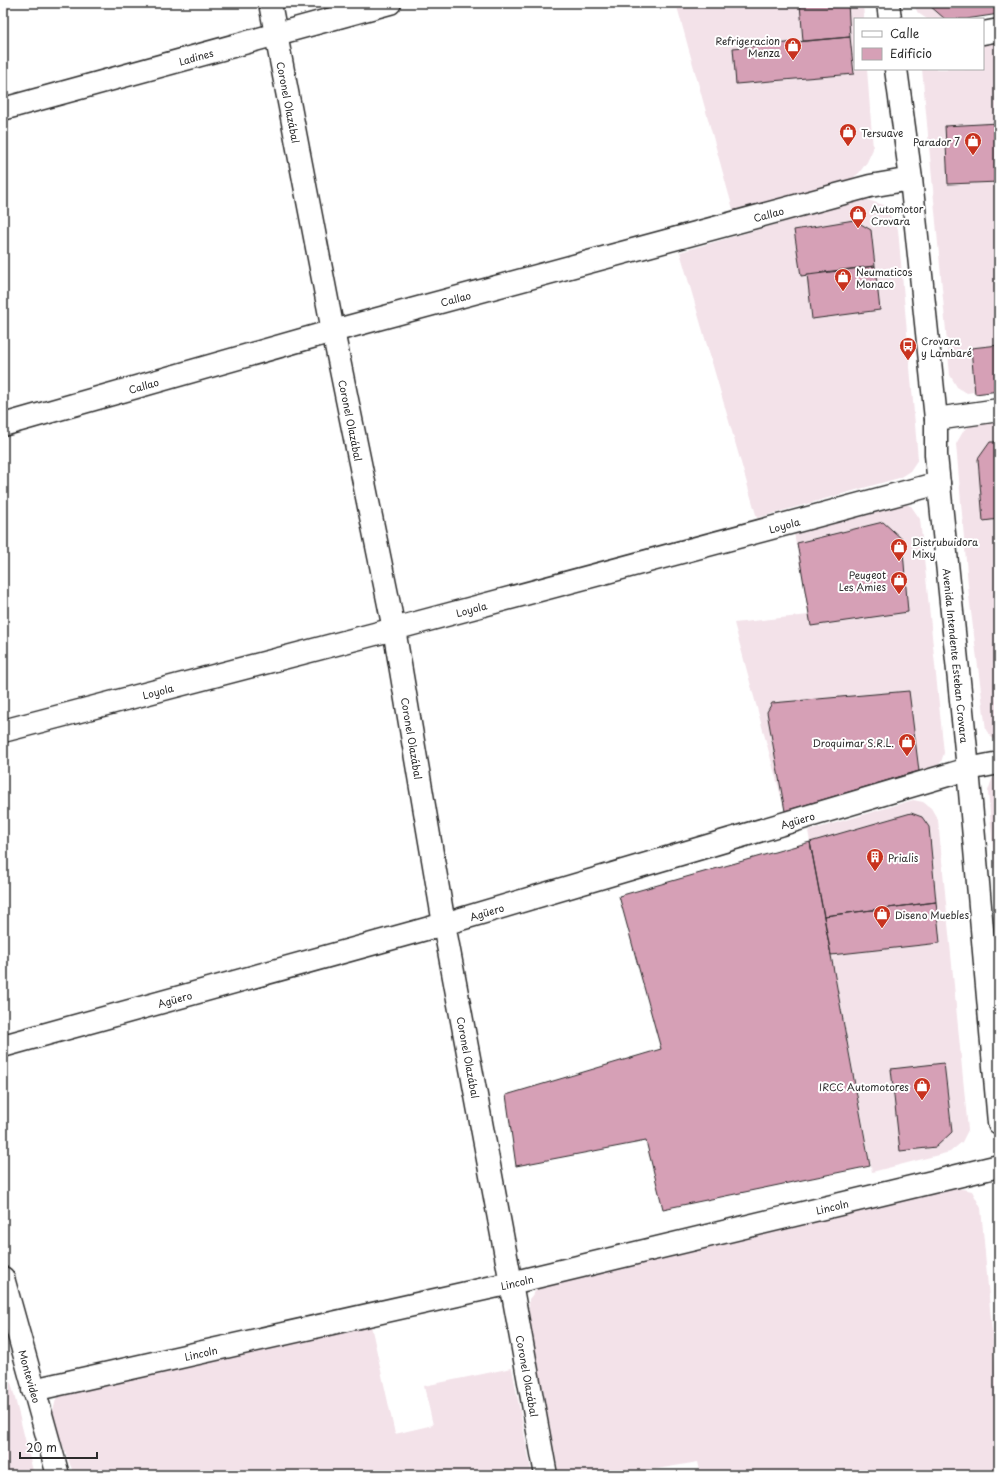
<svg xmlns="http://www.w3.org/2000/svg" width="1002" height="1478" font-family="'Playpen Sans',sans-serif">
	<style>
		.built { fill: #f3e2e9 }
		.building { fill: #d6a0b6; stroke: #2b2b2b }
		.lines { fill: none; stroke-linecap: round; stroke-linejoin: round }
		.minor-casing { stroke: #2b2b2b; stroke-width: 25 }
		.secondary-casing { stroke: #2b2b2b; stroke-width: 25 }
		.minor { stroke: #fff; stroke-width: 22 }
		.secondary { stroke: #fff; stroke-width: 22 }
		.labels { text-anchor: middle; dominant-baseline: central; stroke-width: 4; stroke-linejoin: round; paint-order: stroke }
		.poi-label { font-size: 10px; fill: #2b2b2b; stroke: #fff; text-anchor: start }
		.street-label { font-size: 10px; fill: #2b2b2b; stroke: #fff }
	</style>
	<rect width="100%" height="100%" fill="#fff"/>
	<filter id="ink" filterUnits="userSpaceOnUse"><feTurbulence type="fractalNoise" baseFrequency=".025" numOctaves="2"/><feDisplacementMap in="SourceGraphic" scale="8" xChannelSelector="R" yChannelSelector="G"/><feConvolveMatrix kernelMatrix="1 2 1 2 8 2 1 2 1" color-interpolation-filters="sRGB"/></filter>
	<g filter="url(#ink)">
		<!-- built -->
		<path class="built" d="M676 3H863L864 19H855V69H867L873 149 867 162 859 173 849 181 734 213Z
			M913 3H999V12L944 19H927L918 13Z
			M999 39V388L967 393 957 387 950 375 922 69H983V42Z
			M864 199 884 205 898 229 918 459 910 471 899 478 757 518 680 252Z
			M999 418V742L991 737 986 730 969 596 956 444 964 430 978 421Z
			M894 500 911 506 920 519 944 753 941 762 932 771 786 815 734 623 809 615 793 527Z
			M999 774V916L988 791 992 779Z
			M913 800 923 802 931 808 938 820 968 1130 962 1142 950 1152 872 1172 808 831Z
			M958 1188 972 1191 981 1208 999 1410V1475H701L698 1462 621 1475H559L529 1314V1299L538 1288 553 1282Z
			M370 1321 395 1434 433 1425 424 1386 512 1368 532 1475H74L52 1416 56 1399 69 1389Z
			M3 1350 34 1475H3Z"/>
		<!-- building -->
		<path class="building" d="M807 3H848L850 37 803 41 800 4Z
			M929 3H999V14L966 19H945L929 5Z
			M850 37 854 74 736 84 733 48Z
			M999 123V182L948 184 945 126Z
			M854 220 871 230 875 266 801 276 794 230Z
			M875 266 880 310 812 319 807 274Z
			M999 345V391L975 394 971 348Z
			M990 442H999V519L983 521 978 459Z
			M883 522 902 539 908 612 811 626 797 543Z
			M909 691 919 771 785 811 767 712 772 703Z
			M911 813 922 817 929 827 936 902 824 916 810 842Z
			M810 842 870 1166 663 1209 646 1141 516 1166 506 1095 661 1049 619 896Z
			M936 902 940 943 831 955 824 916Z
			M944 1063 952 1132 936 1147 900 1151 891 1069Z"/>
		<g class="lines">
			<defs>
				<g id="minor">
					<path id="s1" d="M270 3 333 331 394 629 444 924 511 1283 546 1475"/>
					<path d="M983 33 999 30"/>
					<path id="s2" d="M3 109 390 3"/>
					<path d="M936 419 999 410"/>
					<path id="s3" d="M3 425 333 331 870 186 911 179"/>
					<path id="s4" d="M3 731 394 629 939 483"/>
					<path id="s5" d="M3 1046 444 924 968 769 999 763"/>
					<path id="s6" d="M3 1278 58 1475"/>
					<path id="s7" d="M33 1390 511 1283 999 1166"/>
				</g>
				<g id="secondary">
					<path d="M888 3 890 19"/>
					<path id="s8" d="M896 69 911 179 936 419V455L968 769 999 1123"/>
				</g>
			</defs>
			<!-- minor casing -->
			<use href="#minor" class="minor-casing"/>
			<!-- secondary casing -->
			<use href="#secondary" class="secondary-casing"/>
			<!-- minor -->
			<use href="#minor" class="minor"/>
			<!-- secondary -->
			<use href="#secondary" class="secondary"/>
		</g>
	</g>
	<!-- icons -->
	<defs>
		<symbol id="shop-pin" viewBox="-11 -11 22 30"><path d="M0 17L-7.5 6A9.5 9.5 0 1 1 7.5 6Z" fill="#c8321e" stroke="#fff"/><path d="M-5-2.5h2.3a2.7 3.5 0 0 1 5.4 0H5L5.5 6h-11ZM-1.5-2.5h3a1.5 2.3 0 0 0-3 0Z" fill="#fff"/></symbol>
		<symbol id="bus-pin" viewBox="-11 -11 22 30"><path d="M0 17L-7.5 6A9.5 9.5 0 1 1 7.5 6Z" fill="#c8321e" stroke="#fff"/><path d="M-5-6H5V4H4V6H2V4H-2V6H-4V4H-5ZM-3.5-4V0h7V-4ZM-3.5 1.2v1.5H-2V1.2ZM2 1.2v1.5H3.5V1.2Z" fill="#fff"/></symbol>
		<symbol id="building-pin" viewBox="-11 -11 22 30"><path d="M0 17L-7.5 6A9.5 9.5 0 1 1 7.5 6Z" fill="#c8321e" stroke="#fff"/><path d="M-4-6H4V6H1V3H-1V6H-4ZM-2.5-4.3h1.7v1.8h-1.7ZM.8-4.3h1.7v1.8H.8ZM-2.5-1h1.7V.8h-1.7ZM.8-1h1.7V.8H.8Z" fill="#fff"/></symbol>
	</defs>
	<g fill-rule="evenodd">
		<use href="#shop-pin" x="783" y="36" width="20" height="27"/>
		<use href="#shop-pin" x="838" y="122" width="20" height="27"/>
		<use href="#shop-pin" x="963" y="131" width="20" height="27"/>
		<use href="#shop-pin" x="848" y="204" width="20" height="27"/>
		<use href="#shop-pin" x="833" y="267" width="20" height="27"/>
		<use href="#bus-pin" x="898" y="336" width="20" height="27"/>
		<use href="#shop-pin" x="889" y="537" width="20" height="27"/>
		<use href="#shop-pin" x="889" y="570" width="20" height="27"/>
		<use href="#shop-pin" x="897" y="732" width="20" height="27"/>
		<use href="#building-pin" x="865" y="847" width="20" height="27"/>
		<use href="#shop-pin" x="872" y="904" width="20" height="27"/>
		<use href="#shop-pin" x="912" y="1076" width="20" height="27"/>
	</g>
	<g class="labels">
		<!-- poi labels -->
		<g class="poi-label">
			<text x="780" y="40" text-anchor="end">Refrigeracion<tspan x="780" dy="12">Menza</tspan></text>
			<text x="861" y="132">Tersuave</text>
			<text x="960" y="141" text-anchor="end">Parador 7</text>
			<text x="871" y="208">Automotor<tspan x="871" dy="12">Crovara</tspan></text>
			<text x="856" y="271">Neumaticos<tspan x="856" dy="12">Monaco</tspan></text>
			<text x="921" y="340">Crovara<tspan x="921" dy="12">y Lambaré</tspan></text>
			<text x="912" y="541">Distrubuidora<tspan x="912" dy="12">Mixy</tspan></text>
			<text x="886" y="574" text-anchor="end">Peugeot<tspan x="886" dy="12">Les Amies</tspan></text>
			<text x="894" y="742" text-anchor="end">Droquimar S.R.L.</text>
			<text x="888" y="857">Prialis</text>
			<text x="895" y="914">Diseno Muebles</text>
			<text x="909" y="1086" text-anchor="end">IRCC Automotores</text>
		</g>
		<!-- street labels -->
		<g class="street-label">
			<text stroke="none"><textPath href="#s2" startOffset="200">Ladines</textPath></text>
			<text stroke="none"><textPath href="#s1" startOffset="101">Coronel Olazábal</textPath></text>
			<text stroke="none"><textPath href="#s3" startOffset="794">Callao</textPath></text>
			<text stroke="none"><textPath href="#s3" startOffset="470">Callao</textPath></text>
			<text stroke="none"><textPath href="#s3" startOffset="146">Callao</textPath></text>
			<text stroke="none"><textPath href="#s1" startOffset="425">Coronel Olazábal</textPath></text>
			<text stroke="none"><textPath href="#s4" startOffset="808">Loyola</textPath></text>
			<text stroke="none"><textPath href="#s4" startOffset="484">Loyola</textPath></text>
			<text stroke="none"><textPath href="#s8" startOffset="590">Avenida Intendente Esteban Crovara</textPath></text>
			<text stroke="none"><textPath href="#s4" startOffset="160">Loyola</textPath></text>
			<text stroke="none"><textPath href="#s1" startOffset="749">Coronel Olazábal</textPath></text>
			<text stroke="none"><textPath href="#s5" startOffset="826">Agüero</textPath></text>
			<text stroke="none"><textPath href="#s5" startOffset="502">Agüero</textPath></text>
			<text stroke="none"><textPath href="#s5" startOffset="178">Agüero</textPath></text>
			<text stroke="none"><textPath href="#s1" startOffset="1073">Coronel Olazábal</textPath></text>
			<text stroke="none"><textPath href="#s7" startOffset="820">Lincoln</textPath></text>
			<text stroke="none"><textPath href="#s7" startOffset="496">Lincoln</textPath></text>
			<text stroke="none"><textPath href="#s7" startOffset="172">Lincoln</textPath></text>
			<text stroke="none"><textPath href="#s1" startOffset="1397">Coronel Olazábal</textPath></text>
			<text stroke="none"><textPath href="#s6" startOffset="102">Montevideo</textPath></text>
		</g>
	</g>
	<!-- margin -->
	<rect width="1002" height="1478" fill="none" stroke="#fff" stroke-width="16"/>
	<rect x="8" y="8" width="986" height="1462" fill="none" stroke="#2b2b2b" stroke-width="1.5" filter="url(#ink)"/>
	<!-- legend -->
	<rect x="854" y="18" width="130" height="52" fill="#ffffff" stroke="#aaaaaa"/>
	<rect x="862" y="31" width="20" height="6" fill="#ffffff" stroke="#aaaaaa"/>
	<text x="890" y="38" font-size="12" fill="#2b2b2b">Calle</text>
	<rect x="862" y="48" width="20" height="12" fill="#d6a0b6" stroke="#aaaaaa"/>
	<text x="890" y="58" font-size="12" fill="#2b2b2b">Edificio</text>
	<!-- scale -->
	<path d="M20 1452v6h77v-6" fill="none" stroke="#2b2b2b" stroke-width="2"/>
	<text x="26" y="1452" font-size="12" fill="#2b2b2b" stroke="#ffffff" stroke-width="3" paint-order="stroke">20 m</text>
</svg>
